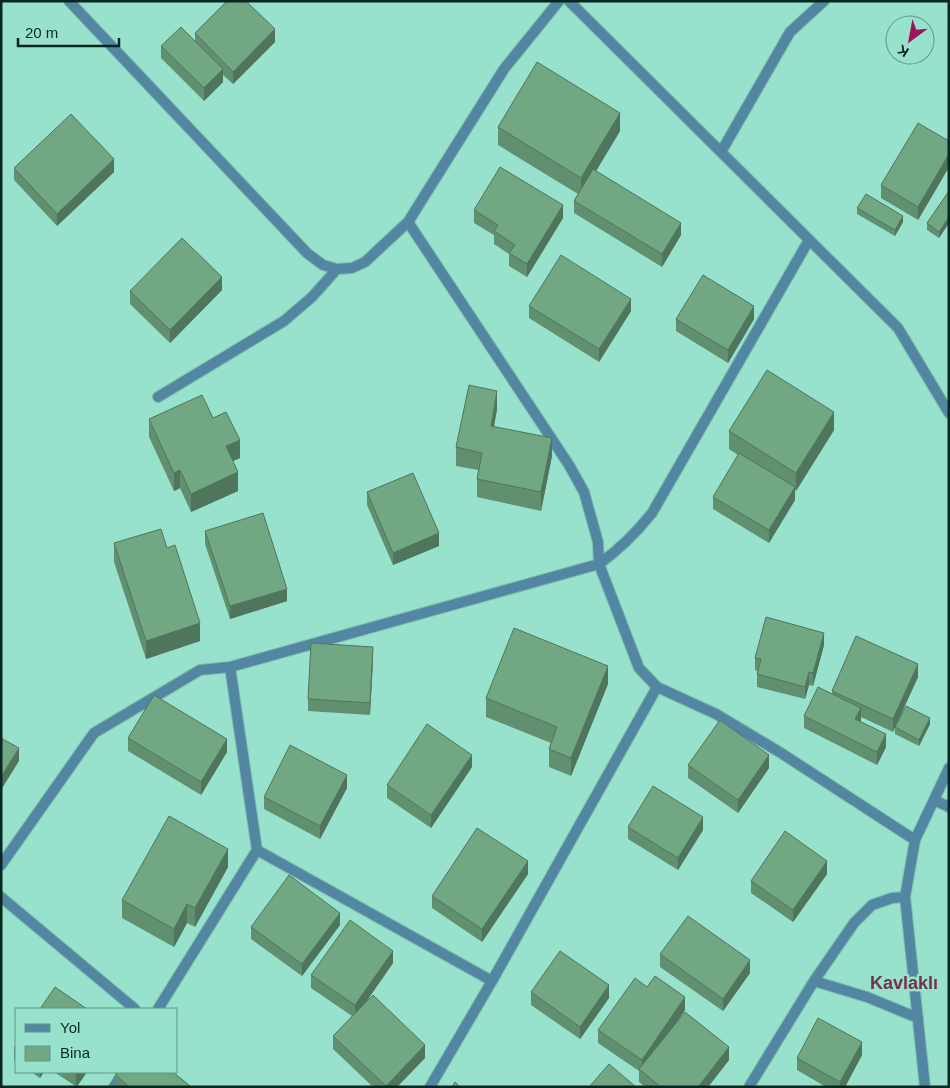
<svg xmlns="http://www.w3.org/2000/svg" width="950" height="1088" font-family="Arial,sans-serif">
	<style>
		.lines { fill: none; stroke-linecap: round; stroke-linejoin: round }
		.service-casing { stroke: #7bbdaa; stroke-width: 12 }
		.minor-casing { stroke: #7bbdaa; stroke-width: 12 }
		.service { stroke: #5286a3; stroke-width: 10 }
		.minor { stroke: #5286a3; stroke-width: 10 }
		.wall { fill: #619071 }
		.shaded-wall { fill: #4f755c }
		.building { fill: #71a783; stroke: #4f755c }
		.labels { text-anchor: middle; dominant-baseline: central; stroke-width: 5; stroke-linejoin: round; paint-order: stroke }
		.quarter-label { font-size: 18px; font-weight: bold; fill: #73314f; stroke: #98e2cd }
	</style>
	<rect width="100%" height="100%" fill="#98e2cd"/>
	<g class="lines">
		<defs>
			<path id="service" d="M158 397 284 321 312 297 337 269"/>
			<path id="minor" d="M69 1 307 253 323 265 337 269 352 268 365 262 408 222 504 69 559 1
				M569 1 898 328 949 413
				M721 152 790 32 824 1
				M408 222 569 465 584 492 598 542 599 564 639 668 657 687 716 714 781 753 915 840
				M934 800 949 807
				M257 850 492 981 657 687
				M1 865 94 733 200 670 230 667 599 564C620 549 636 533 652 513L809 240
				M1 897 135 1009
				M814 981 867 997 918 1018
				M158 1009 257 850 230 667
				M114 1087 123 1072
				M430 1087 492 981
				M749 1087 814 981 854 923 872 905 892 898 905 897
				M925 1087 905 897 915 840 949 768"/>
		</defs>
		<!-- service casing -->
		<use href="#service" class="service-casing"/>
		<!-- minor casing -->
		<use href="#minor" class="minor-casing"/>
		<!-- service -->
		<use href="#service" class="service"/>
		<!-- minor -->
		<use href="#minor" class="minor"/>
	</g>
	<!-- wall -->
	<path class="wall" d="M195 33 275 42 233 84 223 75V82L204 101 161 58V46L195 40Z
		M498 127 620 131 596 171 681 235 662 267 574 213V201L578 194 498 145Z
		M949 141V167L918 220 881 198V185Z
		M14 168 114 172 57 226 14 180Z
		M949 191V223L939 238 927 230V223Z
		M857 208 903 222 895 236 857 214Z
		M474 210 563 218 527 277 509 266V254L494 244V235L474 223Z
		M222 290 170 343 130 304V291Z
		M529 306 631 311 599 362 529 318Z
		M676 319H754L728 363 676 331Z
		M497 409 494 426 552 456 541 511 477 497V479L478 470 456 466V447Z
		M213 418 240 458 233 461 238 491 191 512 180 488 174 491 149 437V419Z
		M834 430 796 491 795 490V500L769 543 713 509V497L738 455 729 449V431Z
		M367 492 439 546 393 565 367 505Z
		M205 531 287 601 230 619 205 544Z
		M114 543 167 548 200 641 146 659 114 562Z
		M824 645 813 686 809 685 805 699 757 687V671L755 670V658Z
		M373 659 370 715 308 711V699Z
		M918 677 895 726 930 724 919 746 895 734V727L893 732 861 717V722L886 747 877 765 804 728V716L832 694V691Z
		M608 684 571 776 549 767V749L551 743 486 717V698Z
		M128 738 227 752 201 795 128 751Z
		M688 765 769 768 738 813 688 778Z
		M472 767 431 828 387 798V785Z
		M347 788 320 839 264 809V797Z
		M628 827 703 830 678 870 628 839Z
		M228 867 195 927 187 923 174 947 122 918V900Z
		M528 874 482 942 432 908V896Z
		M827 874 793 922 751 893V881Z
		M340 925 302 976 251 939V927Z
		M660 954 750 973 723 1011 660 967Z
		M393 963 365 1003 425 1058 397 1087H373L333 1049V1036L352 1016 311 988V975Z
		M647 987 685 1010 676 1023 729 1060 708 1087H645L639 1082V1071L598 1043V1030Z
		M531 992 609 998 580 1039 531 1005Z
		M16 1044V1062L14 1060V1047Z
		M862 1055 845 1087H826L797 1070V1058Z
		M31 1072H44L40 1078Z
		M54 1072H87L77 1087Z
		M116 1075 190 1087H116Z"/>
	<!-- shaded-wall -->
	<path class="shaded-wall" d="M275 29V42L233 84V72Z
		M223 69V82L204 101V88Z
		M620 113V131L581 196V178Z
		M949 154V167L918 220V207Z
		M114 159V172L57 226V214Z
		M563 205V218L527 277V264Z
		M903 216V222L895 236V230Z
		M949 217V223L939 238V232Z
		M681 223V235L662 267V254Z
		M222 277V290L170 343V330Z
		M631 299V311L599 362V349Z
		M754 306V319L728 363V350Z
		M497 391V409L491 444V426Z
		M834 412V430L796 491V473Z
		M552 438V456L541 511V492Z
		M240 440V458L226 464V446Z
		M180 470V488L174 491V473Z
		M238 472V491L191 512V494Z
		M795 487V500L769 543V530Z
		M439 533V546L393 565V553Z
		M287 589V601L230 619V606Z
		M200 623V641L146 659V641Z
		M824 633V645L813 686V673Z
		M373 647V659L370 715V703Z
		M918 664V677L893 732V719Z
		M608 666V684L571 776V758Z
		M809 672V685L805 699V687Z
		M861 708V721L855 732V719Z
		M930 718V724L919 746V740Z
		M886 734V747L877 765V752Z
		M227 739V752L201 795V782Z
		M19 748V761L1 790V777Z
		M472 755V767L431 828V815Z
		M769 755V768L738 813V800Z
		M347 775V788L320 839V826Z
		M703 817V830L678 870V858Z
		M228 849V867L195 927V908Z
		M528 861V874L482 942V929Z
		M827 861V874L793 922V910Z
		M187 904V923L174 947V929Z
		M340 913V925L302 976V964Z
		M393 951V963L355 1018V1005Z
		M750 960V973L723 1011V999Z
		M609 985V998L580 1039V1027Z
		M685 997V1010L642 1072V1060Z
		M862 1042V1055L845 1087H840V1082Z
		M425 1045V1058L397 1087H386Z
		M729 1047V1060L708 1087H698Z
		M40 1072H44L40 1078Z
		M78 1072H87L76 1087V1074Z"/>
	<!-- building -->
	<path class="building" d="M227 1H246L275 29 233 72 195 33Z
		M181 27 223 69 204 88 161 46Z
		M537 62 620 113 581 178 498 127Z
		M71 114 114 159 57 214 14 168Z
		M918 123 949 141V154L918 207 881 185Z
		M500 167 563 205 527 264 509 253 515 245 494 231 498 225 474 210Z
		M593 169 681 223 662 254 574 201Z
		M949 191V217L939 232 927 223Z
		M866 194 903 216 895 230 857 208Z
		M182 238 222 277 170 330 130 291Z
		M561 255 631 299 599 349 529 306Z
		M703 275 754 306 728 350 676 319Z
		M767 370 834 412 796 473 729 431Z
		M469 385 497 391 491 426 552 438 541 492 477 479 482 453 456 447Z
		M202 395 213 418 226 412 240 440 226 446 238 472 191 494 180 470 174 473 149 419Z
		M739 453 795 487 769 530 713 497Z
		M413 473 439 533 393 553 367 492Z
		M263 513 287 589 230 606 205 531Z
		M161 529 167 548 175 545 200 623 146 641 114 543Z
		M766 617 824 633 813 673 809 672 805 687 757 674 761 659 755 658Z
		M514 628 608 666 571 758 549 749 557 727 486 698Z
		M856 636 918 664 893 719 832 691Z
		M311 643 373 647 370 703 308 699Z
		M818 687 861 708 855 719 886 734 877 752 804 716Z
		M154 695 227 739 201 782 128 738Z
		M906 706 930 718 919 740 895 727Z
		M720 720 769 755 738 800 688 765Z
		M427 724 472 755 431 815 387 785Z
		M1 738 19 748 1 777Z
		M290 745 347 775 320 826 264 797Z
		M653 786 703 817 678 858 628 827Z
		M169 816 228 849 195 908 187 904 174 929 122 900Z
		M477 828 528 861 482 929 432 896Z
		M785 831 827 861 793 910 751 881Z
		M289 875 340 913 302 964 251 927Z
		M688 916 750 960 723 999 660 954Z
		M350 920 393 951 355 1005 311 975Z
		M560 951 609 985 580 1027 531 992Z
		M655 976 685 997 642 1060 598 1030 635 978 647 987Z
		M55 987 87 1009H40Z
		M373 995 425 1045 386 1086 333 1036Z
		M685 1012 729 1047 698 1087H661L639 1069Z
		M818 1018 862 1042 840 1082 797 1058Z
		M609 1064 636 1087H589Z
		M118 1072H173L190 1086 189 1087H129L116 1075Z
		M455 1082 460 1087H452Z"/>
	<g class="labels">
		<!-- quarter labels -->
		<g class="quarter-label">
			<text x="904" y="983">Kavlaklı</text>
		</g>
	</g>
	<!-- border -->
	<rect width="950" height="1088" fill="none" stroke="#082720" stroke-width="5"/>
	<!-- legend -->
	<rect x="15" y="1008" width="162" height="65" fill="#98e2cd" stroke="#5e9788"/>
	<rect x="25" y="1024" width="25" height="8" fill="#5286a3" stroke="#5e9788"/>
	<text x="60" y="1033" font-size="15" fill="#082720">Yol</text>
	<rect x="25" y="1046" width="25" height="15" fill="#71a783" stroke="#5e9788"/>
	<text x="60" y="1058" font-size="15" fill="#082720">Bina</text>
	<!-- north arrow -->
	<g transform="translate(910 40) rotate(212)"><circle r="24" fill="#98e2cd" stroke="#5e9788"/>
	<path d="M0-4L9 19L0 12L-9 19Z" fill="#9e135f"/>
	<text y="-8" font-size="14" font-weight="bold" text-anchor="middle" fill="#082720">K</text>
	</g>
	<!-- scale -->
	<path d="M18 38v8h101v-8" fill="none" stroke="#082720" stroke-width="2.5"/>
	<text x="25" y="38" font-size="15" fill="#082720" stroke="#98e2cd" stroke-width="4" paint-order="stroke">20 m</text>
</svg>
